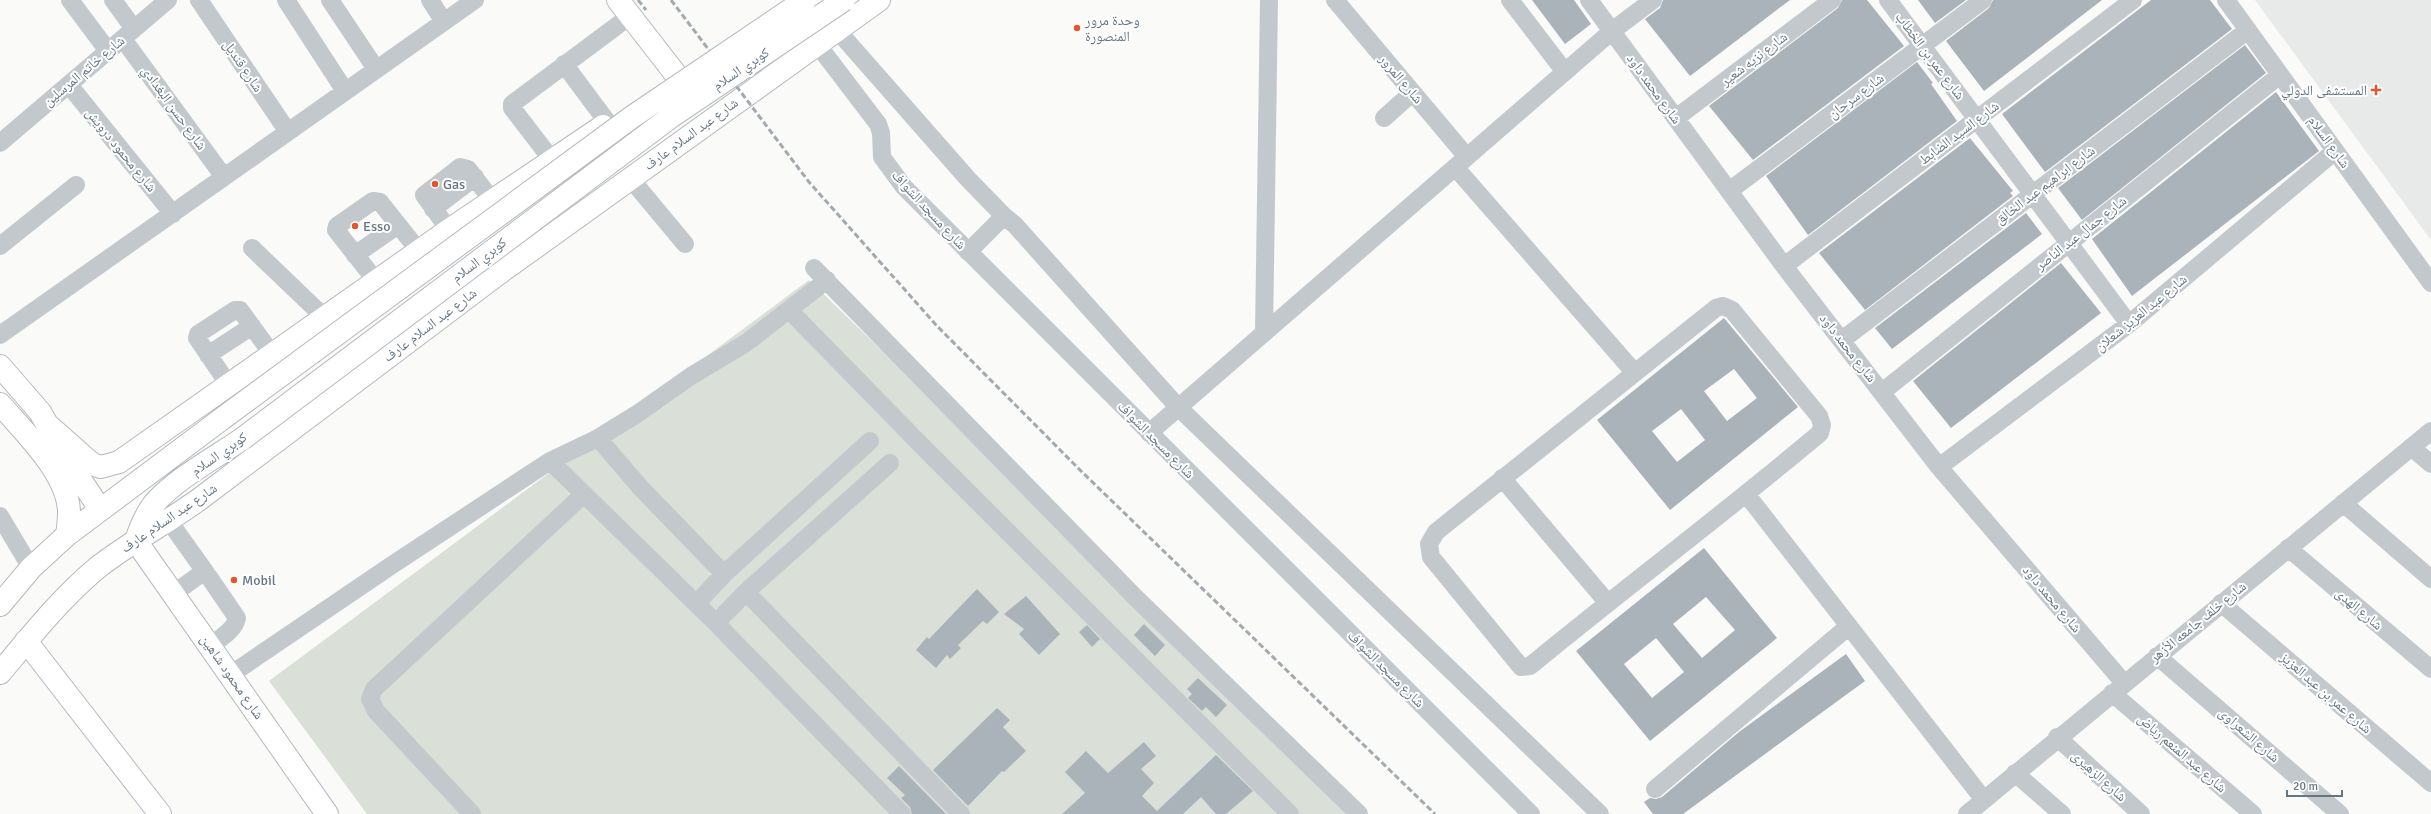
<svg xmlns="http://www.w3.org/2000/svg" width="2431" height="814" font-family="Signika,'Noto Naskh Arabic',sans-serif">
	<style>
		.built { fill: #e8e9e9 }
		.green { fill: #dadfd7 }
		.building { fill: #aab3b9; fill-rule: evenodd }
		.lines { fill: none; stroke-linecap: round; stroke-linejoin: round }
		.major-casing { stroke: #b5babe; stroke-width: 24 }
		.minor { stroke: #c3c8cc; stroke-width: 18 }
		.major { stroke: #fff; stroke-width: 22 }
		.rail { stroke: #a2aab0; stroke-width: 3; stroke-dasharray: 6 3; stroke-linecap: butt }
		.major-bridge-casing { stroke: #b5babe; stroke-width: 24; stroke-linecap: butt }
		.major-bridge { stroke: #fff; stroke-width: 22 }
		.poi-dot { fill: #e4572e; stroke: #fff; stroke-width: 1.5 }
		.labels { text-anchor: middle; dominant-baseline: central; stroke-width: 4; stroke-linejoin: round; paint-order: stroke }
		.poi-label { font-size: 14px; fill: #657683; stroke: #fff; text-anchor: start }
		.street-label { font-size: 14px; fill: #657683; stroke: #fff }
	</style>
	<rect width="100%" height="100%" fill="#fafaf8"/>
	<!-- built -->
	<path class="built" d="M2255 0H2431V240Z"/>
	<!-- green -->
	<path class="green" d="M809 280 1361 814H367L269 681Z"/>
	<!-- building -->
	<path class="building" d="M1532 0H1574L1591 24 1565 44Z
		M1663 0H1790L1690 76 1645 19 1660 8Z
		M1842 0H1867L1904 46 1753 160 1709 106 1838 8Z
		M1918 0H1966L1935 23Z
		M1993 0H2102L1984 91 1946 41 1989 8Z
		M2151 0H2210L2232 29 2045 172 2002 114Z
		M2245 45 2266 73 2082 220 2058 188Z
		M1917 62 1933 83 1931 84 1957 121 1808 235 1766 176Z
		M2276 92 2319 151 2132 296 2092 239Z
		M1970 138 2013 191 2010 193 2013 196 1865 310 1819 253Z
		M2026 213 2042 234 1892 349 1875 328Z
		M2061 263 2101 313 1951 428 1913 381Z
		M1724 318 1798 407 1670 510 1597 420ZM1734 369 1757 398 1727 421 1704 391ZM1681 409 1705 440 1677 462 1652 431Z
		M1704 548 1777 638 1650 741 1576 651ZM1706 597 1735 630 1702 658 1673 624ZM1656 638 1684 672 1652 698 1624 664Z
		M977 589 999 612 987 624 983 621 958 645 961 648 950 659 947 655 936 668 916 650 927 637 929 639Z
		M1026 596 1060 634 1039 655 1019 634 1024 629 1004 614Z
		M1144 624 1165 645 1155 656 1134 635Z
		M1087 625 1100 639 1092 647 1079 632Z
		M1846 654 1865 681 1683 814H1653L1644 802 1650 798 1656 799 1662 797 1739 732Z
		M1198 678 1227 705 1216 717 1206 707 1202 711 1188 698 1192 694 1187 689Z
		M997 708 1010 720 1003 727 1026 751 1004 772 1002 771 968 806 933 770Z
		M1144 742 1156 756 1141 769 1154 783 1142 796 1157 811 1216 755 1253 791 1226 814H1216L1201 797 1183 814H1062L1085 793 1065 772 1086 751 1108 773Z
		M899 766 946 814H912L910 807 901 798 905 795 887 778Z"/>
	<g class="lines">
		<defs>
			<path id="major" d="M618 0 677 76
				M0 366 40 412 68 461 100 509
				M0 404C24 432 69 474 69 513 69 520 68 528 67 535
				M49 426 92 464 101 467 119 462 449 230 603 126
				M136 541 327 814
				M136 541C140 528 145 516 153 505 172 481 216 457 242 439
				M0 605 31 568 67 535 223 418
				M26 641 160 814
				M0 673C31 636 60 599 97 568 130 542 167 523 201 498L498 274 879 0"/>
		</defs>
		<!-- major casing -->
		<use href="#major" class="major-casing"/>
		<!-- minor -->
		<path class="minor" d="M70 0 108 51
			M113 0 134 29
			M199 0 288 132
			M286 0 345 91
			M330 0 376 69
			M430 0 444 22
			M1335 0 1467 157
			M1510 0 1565 72
			M1589 0 1784 266 1939 467 2124 683
			M1888 0 2129 324
			M2226 0 2431 283
			M837 30 968 179 1004 216
			M123 39 224 177
			M817 44 878 124 881 133 882 157 904 187 1531 814
			M564 64 608 123
			M69 85 173 214
			M1384 118 1412 93
			M1676 118 1832 0
			M0 143 168 0
			M552 160 512 108V104L630 16
			M1455 167 1635 373
			M630 178 685 244
			M1729 191 1983 0
			M433 209 475 177
			M449 230 424 195 460 167 468 169 492 200
			M0 246 76 185
			M252 248 324 317
			M968 252 1004 216 1015 225 1178 407 1600 814
			M355 255 398 225
			M1784 266 2133 0
			M814 268 1136 598 1359 814
			M376 281 336 230 337 226 373 201 380 202 419 251
			M1723 306 1732 310 1819 416 1822 425 1820 433C1725 513 1626 587 1530 666L1521 667 1431 557 1429 544 1436 532 1716 308Z
			M789 310 926 450 1290 814
			M1264 333 1269 0
			M0 335 475 0
			M1842 340 2248 30
			M208 355 252 326
			M229 385 197 338 198 334 235 310H240L272 354
			M1882 392 2280 75
			M1149 433 1612 31 1653 0
			M598 438 639 486 724 574 696 604
			M2411 447 2431 464
			M550 461 716 623 902 814
			M1939 467 2129 324 2335 151
			M1502 478 1607 602
			M1747 495 1984 800
			M2343 503 2431 579
			M0 516 31 568
			M169 521 206 573
			M2288 548 2431 669
			M724 574 870 441
			M746 592 890 463
			M173 594 202 573 209 577 237 618C235 630 219 639 210 646
			M2221 603 2431 783
			M716 623 746 592 961 814
			M2157 656 2340 814
			M230 675 392 565 550 461 598 438 637 414 691 376 746 343 827 280
			M2112 693 2253 814
			M2057 737 2141 814
			M2015 773 2062 814
			M1655 789 1849 626
			M472 814 376 711 370 699 374 689 584 494
			M1967 814 2431 431"/>
		<!-- major -->
		<use href="#major" class="major"/>
		<!-- rail -->
		<path class="rail" d="M638 0 646 10
			M671 0 809 182 937 326 1081 471 1435 814"/>
		<defs>
			<path id="major-bridge" d="M223 418 632 117 805 0
				M242 439 672 116 844 0"/>
		</defs>
		<!-- major-bridge casing -->
		<use href="#major-bridge" class="major-bridge-casing"/>
		<!-- major-bridge -->
		<use href="#major-bridge" class="major-bridge"/>
	</g>
	<!-- markers -->
	<g class="poi-dot">
		<circle cx="1077" cy="28" r="4"/>
		<path d="M2374 84h4v4h4v4h-4v4h-4v-4h-4v-4h4z"/>
		<circle cx="435" cy="184" r="4"/>
		<circle cx="355" cy="226" r="4"/>
		<circle cx="234" cy="580" r="4"/>
	</g>
	<g class="labels">
		<!-- poi labels -->
		<g class="poi-label">
			<text x="1085" y="20">وحدة مرور<tspan x="1085" dy="16">المنصورة</tspan></text>
			<text x="2367" y="90" text-anchor="end">المستشفى الدولي</text>
			<text x="443" y="184">Gas</text>
			<text x="363" y="226">Esso</text>
			<text x="242" y="580">Mobil</text>
		</g>
		<!-- street labels -->
		<g class="street-label">
			<text transform="translate(1930 56) rotate(53)">شارع عمر بن الخطاب</text>
			<text transform="translate(1754 59) rotate(-37)">شارع نزيه شعير</text>
			<text transform="translate(243 66) rotate(56)">شارع قنديل</text>
			<text transform="translate(741 69) rotate(-34)">كوبري السلام</text>
			<text transform="translate(84 71) rotate(-40)">شارع خاتم المرسلين</text>
			<text transform="translate(1401 79) rotate(50)">شارع المرور</text>
			<text transform="translate(1654 89) rotate(54)">شارع محمد داود</text>
			<text transform="translate(1856 96) rotate(-37)">شارع سرحان</text>
			<text transform="translate(174 108) rotate(54)">شارع حسن البغدادي</text>
			<text transform="translate(1959 133) rotate(-37)">شارع السيد الضابط</text>
			<text transform="translate(691 134) rotate(-36)">شارع عبد السلام عارف</text>
			<text transform="translate(2329 142) rotate(54)">شارع السلام</text>
			<text transform="translate(121 150) rotate(51)">شارع محمود درويش</text>
			<text transform="translate(2045 185) rotate(-37)">شارع ابراهيم عبد الخالق</text>
			<text transform="translate(929 210) rotate(47)">شارع مسجد الشواف</text>
			<text transform="translate(2081 233) rotate(-38)">شارع جمال عبد الناصر</text>
			<text transform="translate(479 260) rotate(-37)">كوبري السلام</text>
			<text transform="translate(2141 313) rotate(-39)">شارع عبد العزيز شعلان</text>
			<text transform="translate(430 325) rotate(-37)">شارع عبد السلام عارف</text>
			<text transform="translate(1848 348) rotate(52)">شارع محمد داود</text>
			<text transform="translate(1156 440) rotate(45)">شارع مسجد الشواف</text>
			<text transform="translate(219 454) rotate(-35)">كوبري السلام</text>
			<text transform="translate(169 518) rotate(-34)">شارع عبد السلام عارف</text>
			<text transform="translate(2052 599) rotate(50)">شارع محمد داود</text>
			<text transform="translate(2359 609) rotate(40)">شارع الهدى</text>
			<text transform="translate(2198 622) rotate(-39)">شارع خلف جامعه الأزهر</text>
			<text transform="translate(1386 669) rotate(45)">شارع مسجد الشواف</text>
			<text transform="translate(232 677) rotate(55)">شارع محمود شاهين</text>
			<text transform="translate(2326 693) rotate(41)">شارع عمر بن عبد العزيز</text>
			<text transform="translate(2249 735) rotate(41)">شارع الشعراوى</text>
			<text transform="translate(2182 753) rotate(41)">شارع عبد المنعم رياض</text>
			<text transform="translate(2099 776) rotate(42)">شارع الزهيرى</text>
		</g>
	</g>
	<!-- scale -->
	<path d="M2287 790v6h55v-6" fill="none" stroke="#657683" stroke-width="2"/>
	<text x="2293" y="790" font-size="12" fill="#657683" stroke="#ffffff" stroke-width="3" paint-order="stroke">20 m</text>
</svg>
